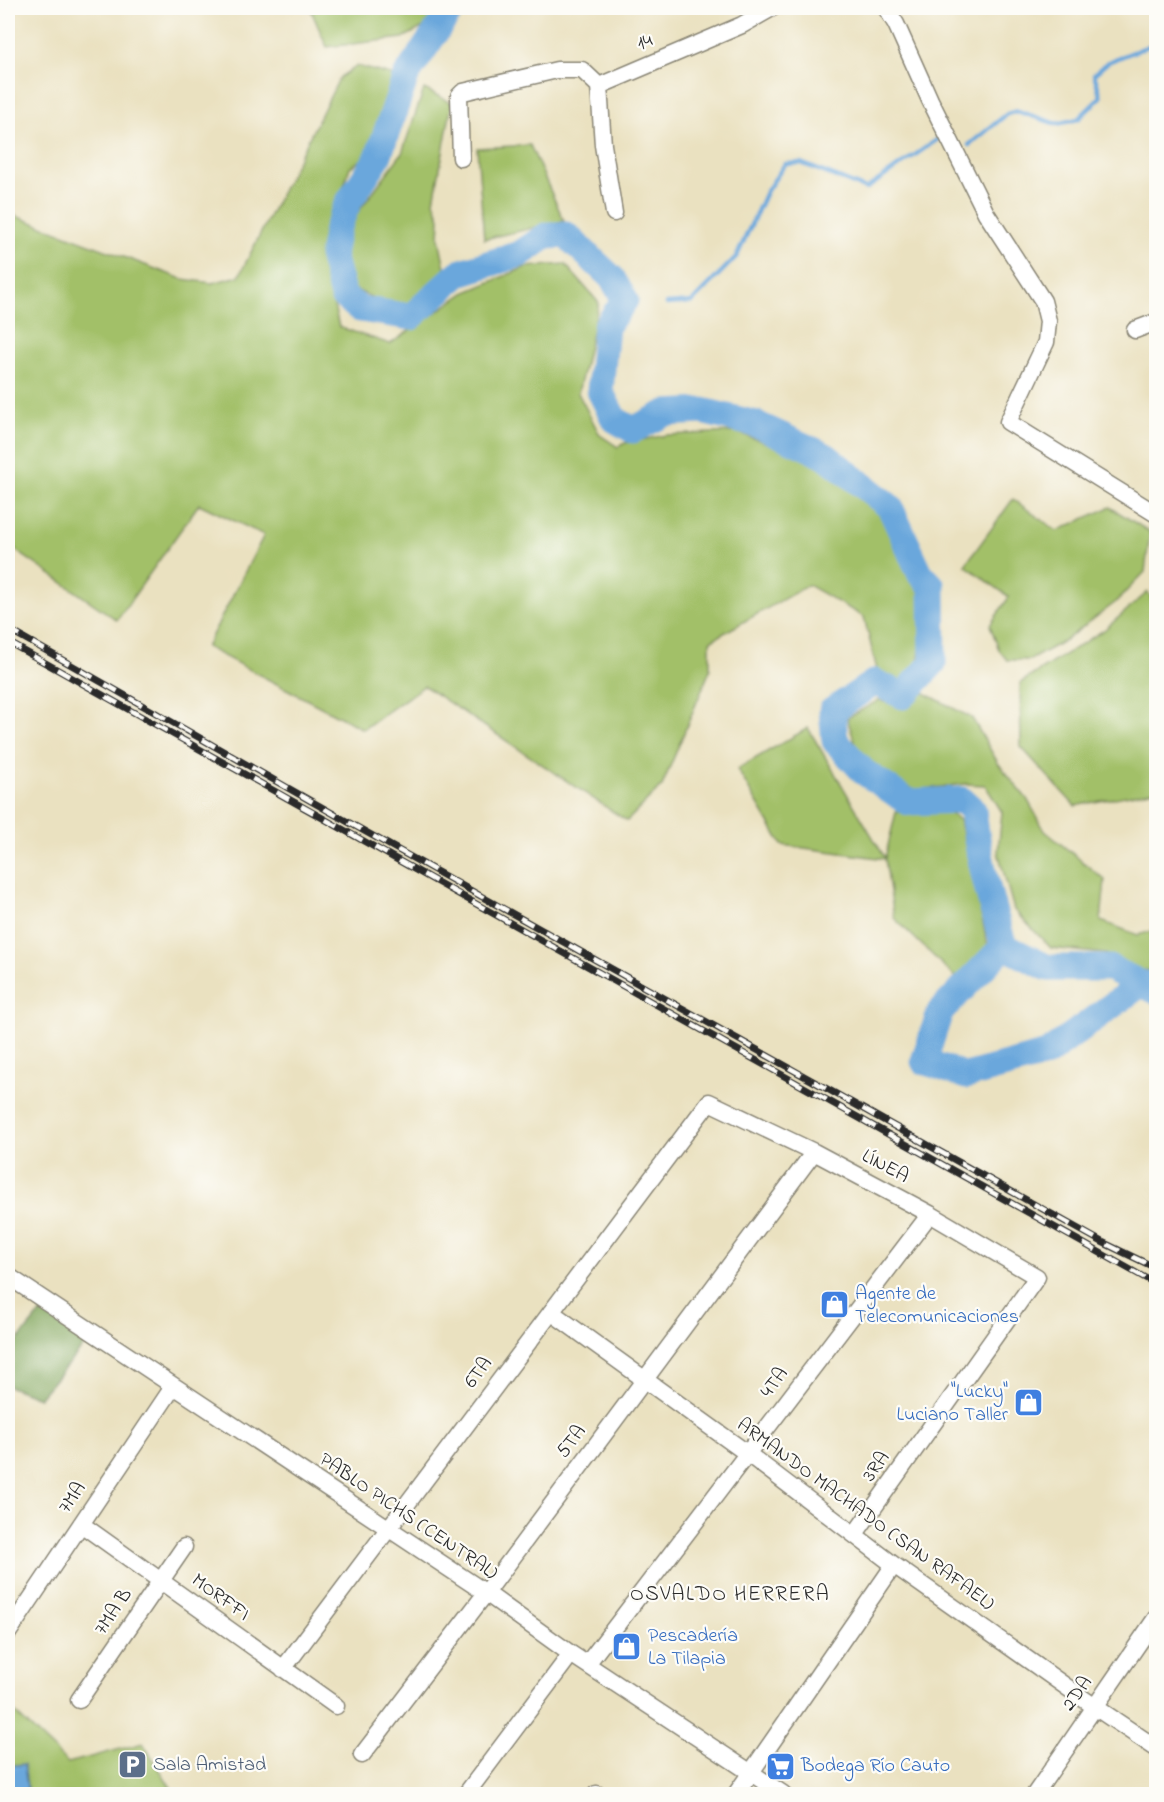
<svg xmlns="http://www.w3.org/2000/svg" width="1164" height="1802" font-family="'Indie Flower',sans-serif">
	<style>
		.green { fill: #a2c068; stroke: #66764a; stroke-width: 1.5 }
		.forest { fill: #81a65c; stroke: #566844; stroke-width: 1.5 }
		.water { fill: #6aa7dc; stroke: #4a6984; stroke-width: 1.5 }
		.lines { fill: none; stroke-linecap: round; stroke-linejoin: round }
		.stream { stroke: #6aa7dc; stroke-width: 4.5 }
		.river { stroke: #6aa7dc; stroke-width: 27 }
		.minor-casing { stroke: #8a8676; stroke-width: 19 }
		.minor { stroke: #fff; stroke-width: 16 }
		.rail-casing { stroke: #2b2b2b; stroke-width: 7 }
		.rail { stroke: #fdfcf7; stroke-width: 4.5; stroke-dasharray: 14; stroke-linecap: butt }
		.labels { text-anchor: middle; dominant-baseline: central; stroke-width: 4.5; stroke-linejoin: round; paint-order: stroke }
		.street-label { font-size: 20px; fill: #2b2b2b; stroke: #fdfcf7 }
		.shop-label { font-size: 20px; fill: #366cbe; stroke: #fdfcf7; text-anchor: start }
		.service-label { font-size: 20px; fill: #4e5e75; stroke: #fdfcf7; text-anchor: start }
		.neighbourhood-label { font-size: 21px; letter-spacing: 1.5px; fill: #2b2b2b; stroke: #fdfcf7 }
	</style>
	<rect width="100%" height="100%" fill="#fdfcf7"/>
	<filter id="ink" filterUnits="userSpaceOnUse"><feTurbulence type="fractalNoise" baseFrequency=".0167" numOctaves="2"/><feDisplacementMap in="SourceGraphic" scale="12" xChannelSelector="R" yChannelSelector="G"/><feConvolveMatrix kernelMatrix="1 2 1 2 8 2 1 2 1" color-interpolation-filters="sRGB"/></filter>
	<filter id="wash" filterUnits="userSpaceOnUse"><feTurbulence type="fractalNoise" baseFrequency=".008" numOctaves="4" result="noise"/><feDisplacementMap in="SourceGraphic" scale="24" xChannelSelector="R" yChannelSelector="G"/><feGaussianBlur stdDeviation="1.35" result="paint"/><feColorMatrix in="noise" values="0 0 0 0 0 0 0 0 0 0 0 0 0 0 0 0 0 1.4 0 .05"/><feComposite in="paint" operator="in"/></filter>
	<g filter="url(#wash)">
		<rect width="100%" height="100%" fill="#eae1c0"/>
		<!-- green -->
		<path class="green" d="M310 8H459L403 38 327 47Z
			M357 66 395 76 370 155 350 167 322 254 339 327 390 344 464 293 526 267 565 264 599 303 578 393 600 435 618 447 625 443 667 435 736 432 800 455 834 474 885 515 912 570 927 614 918 662 900 688 877 670 864 617 808 585 710 641V670L662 786 627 821 424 686 363 729 206 647 264 535 199 504 117 620 8 545V213L182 279 212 283 239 276 340 77Z
			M424 89 452 103 434 201 440 218 439 238 446 273 410 305 381 302 352 288 342 247 358 212 402 153Z
			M530 145 564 221 484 239 477 148Z
			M1013 499 1057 531 1110 507 1150 532 1145 572 1116 602 1064 641 1030 660H1007L999 650 990 625 1009 597 965 565Z
			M1148 592 1156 606V790L1075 806 1021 747 1020 683 1104 630Z
			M923 692 972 718 998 763 1027 799 1045 831 1105 880 1101 921 1138 935 1156 930V971L1140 970 1105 954 1051 948 1014 910 998 852 1002 812 985 785 965 784 914 790 881 772 856 746 847 718 879 700 901 707Z
			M808 728 885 858 896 812 943 809 960 820 989 950 960 982 894 918 885 859 782 845 737 769Z
			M8 1706 68 1763 143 1743 175 1794H8Z"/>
		<!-- forest -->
		<path class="forest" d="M43 1310 88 1341 39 1398 8 1386V1352Z"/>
		<!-- water -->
		<path class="water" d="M24 1764 28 1794H8V1766Z"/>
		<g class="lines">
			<!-- stream -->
			<path class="stream" d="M969 145 1007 114 1017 111 1057 124 1078 119 1101 97 1094 74 1108 62 1151 45 1156 48
				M667 304 692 302 737 256 766 192 785 164 801 163 866 189 941 137"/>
			<!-- river -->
			<path class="river" d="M452 8 406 76 378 157 348 203 337 229 332 255 343 296 360 309 411 317 459 273 520 254 546 236 566 235 612 278 625 300 606 327 600 391 614 419 633 430 666 413 702 411 756 424 826 456 890 507 920 573 932 586 933 663 903 696 875 682 832 711 835 741 864 772 908 802 962 800 973 810C978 856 990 902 1004 946L1048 968H1110L1156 991
				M1004 946 940 1012 924 1061 966 1076 1047 1054 1142 983"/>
		</g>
	</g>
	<g filter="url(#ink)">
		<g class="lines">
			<defs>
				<path id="minor" d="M886 8 896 24 930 100 986 213 1043 301 1048 321 1046 342 1008 422 1156 514
					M599 86 742 25 772 8
					M461 158 459 96 463 92 557 70H582L599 86 603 145 614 213
					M1135 330 1156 322
					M8 1276 486 1593 571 1654 783 1794
					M551 1312 748 1454 894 1565 1095 1707 1156 1748
					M81 1524 336 1706
					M8 1633 173 1387
					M587 1664 930 1214
					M283 1669 709 1102 814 1152 930 1214 1037 1277 855 1534
					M79 1700 184 1547
					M362 1755 486 1593 814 1152
					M466 1794 571 1654
					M596 1794H597
					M736 1794 894 1565
					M1035 1794 1156 1618"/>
			</defs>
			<!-- minor casing -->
			<use href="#minor" class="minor-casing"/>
			<!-- minor -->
			<use href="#minor" class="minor"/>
			<defs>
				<path id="rail" d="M8 629 348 822 1102 1242 1156 1268
					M8 642 1156 1284"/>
			</defs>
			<!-- rail casing -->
			<use href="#rail" class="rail-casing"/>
			<!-- rail -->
			<use href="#rail" class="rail"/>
		</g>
	</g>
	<!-- icons -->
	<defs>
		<symbol id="shop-square" viewBox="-11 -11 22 22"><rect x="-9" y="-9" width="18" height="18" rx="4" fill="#3f7fe0" stroke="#fdfcf7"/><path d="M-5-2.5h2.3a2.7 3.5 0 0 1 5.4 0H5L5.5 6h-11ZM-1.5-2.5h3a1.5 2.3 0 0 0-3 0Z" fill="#fff"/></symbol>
		<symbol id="parking-square" viewBox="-11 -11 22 22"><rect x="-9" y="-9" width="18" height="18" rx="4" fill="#5c6f8a" stroke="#fdfcf7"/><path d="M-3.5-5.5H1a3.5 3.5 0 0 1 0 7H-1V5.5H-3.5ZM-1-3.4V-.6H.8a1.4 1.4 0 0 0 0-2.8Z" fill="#fff"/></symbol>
		<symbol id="supermarket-square" viewBox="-11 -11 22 22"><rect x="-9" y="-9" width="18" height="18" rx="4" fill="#3f7fe0" stroke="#fdfcf7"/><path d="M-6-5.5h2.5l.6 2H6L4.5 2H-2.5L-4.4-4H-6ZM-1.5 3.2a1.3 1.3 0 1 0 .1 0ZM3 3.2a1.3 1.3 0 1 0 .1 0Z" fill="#fff"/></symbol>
	</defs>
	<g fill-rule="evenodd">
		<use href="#shop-square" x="818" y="1288" width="33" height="33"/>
		<use href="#shop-square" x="1012" y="1386" width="33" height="33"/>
		<use href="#shop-square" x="610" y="1630" width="33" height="33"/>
		<use href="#parking-square" x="116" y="1748" width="33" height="33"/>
		<use href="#supermarket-square" x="764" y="1750" width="33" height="33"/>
	</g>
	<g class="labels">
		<!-- street labels -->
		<g class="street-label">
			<text transform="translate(645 43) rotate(-23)">14</text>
			<text transform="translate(885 1167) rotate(28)">LÍNEA</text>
			<text transform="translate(479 1373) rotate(-53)">6TA</text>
			<text transform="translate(775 1383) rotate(-53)">4TA</text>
			<text transform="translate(572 1442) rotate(-53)">5TA</text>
			<text transform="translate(877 1467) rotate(-55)">3RA</text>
			<text transform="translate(73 1498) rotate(-56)">7MA</text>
			<text transform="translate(865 1515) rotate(36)">ARMANDO MACHADO (SAN RAFAEL)</text>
			<text transform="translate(408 1517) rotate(34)">PABLO PICHS (CENTRAL)</text>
			<text transform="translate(220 1598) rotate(36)">MORFFI</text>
			<text transform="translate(114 1612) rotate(-56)">7MA B</text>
			<text transform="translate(1078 1694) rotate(-55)">2DA</text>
		</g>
		<!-- shop labels -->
		<g class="shop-label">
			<text x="855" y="1294">Agente de<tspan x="855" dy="23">Telecomunicaciones</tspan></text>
			<text x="1008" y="1392" text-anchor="end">"Lucky"<tspan x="1008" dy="23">Luciano Taller</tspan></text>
			<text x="648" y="1636">Pescadería<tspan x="648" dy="23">La Tilapia</tspan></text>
			<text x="801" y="1766">Bodega Río Cauto</text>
		</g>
		<!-- service labels -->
		<g class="service-label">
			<text x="153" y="1765">Sala Amistad</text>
		</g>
		<!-- neighbourhood labels -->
		<g class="neighbourhood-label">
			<text x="730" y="1595">OSVALDO HERRERA</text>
		</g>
	</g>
	<!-- margin -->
	<rect width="1164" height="1802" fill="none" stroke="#fdfcf7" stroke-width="30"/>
</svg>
